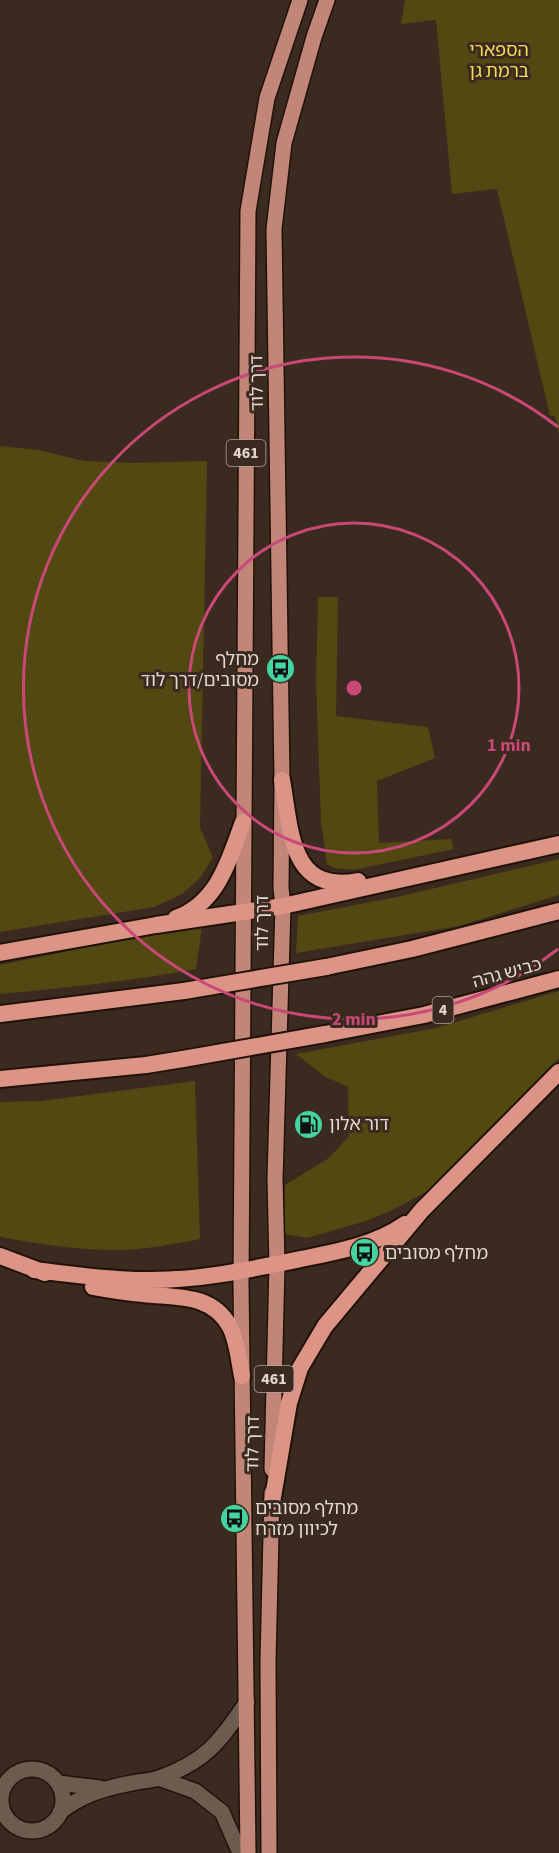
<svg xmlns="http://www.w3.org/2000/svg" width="559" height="1853" font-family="'Source Sans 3','Noto Sans Hebrew',sans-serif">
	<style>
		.green { fill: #524812 }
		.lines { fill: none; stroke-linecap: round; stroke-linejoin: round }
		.minor-casing { stroke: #211208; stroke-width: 18 }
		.primary-casing { stroke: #211208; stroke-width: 18 }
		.trunk-casing { stroke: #211208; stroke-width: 20 }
		.minor { stroke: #6e5b4f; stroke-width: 15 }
		.primary { stroke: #c18678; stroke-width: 15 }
		.trunk { stroke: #dc9486; stroke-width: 16 }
		.trunk-bridge-casing { stroke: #211208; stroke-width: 20; stroke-linecap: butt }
		.trunk-bridge { stroke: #dc9486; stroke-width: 16 }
		.ring { fill: none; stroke: #ca4878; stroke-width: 3 }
		.labels { text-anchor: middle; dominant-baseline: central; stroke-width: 6; stroke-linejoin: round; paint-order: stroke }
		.shield { fill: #3b2a1f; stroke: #b1a49c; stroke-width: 1.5 }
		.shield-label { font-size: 16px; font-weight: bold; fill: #e3d8d1 }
		.park-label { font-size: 18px; fill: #f8dc55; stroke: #3b2a1f }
		.street-label { font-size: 18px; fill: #e3d8d1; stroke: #3b2a1f }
		.poi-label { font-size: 18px; fill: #e3d8d1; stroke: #3b2a1f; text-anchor: start }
		.centre { fill: #ca4878; stroke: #3b2a1f; stroke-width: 3 }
		.ring-label { font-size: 18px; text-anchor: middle; font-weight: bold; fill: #ca4878; stroke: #3b2a1f; stroke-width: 6; stroke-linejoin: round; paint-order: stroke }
	</style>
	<rect width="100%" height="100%" fill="#3b2a1f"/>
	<!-- green -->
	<path class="green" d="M405 0H559V434L555 416H550L497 189 452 194 436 20 401 24Z
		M0 446 39 450 84 461 135 463 207 461 200 827 213 858 199 879 182 894 154 907 0 932Z
		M318 597H338L336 716 428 727 435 758 377 781 379 843 451 839 454 849 353 870 334 868 327 864 321 822 316 682Z
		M559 859V895L459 926 296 953 298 916 397 897Z
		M202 927 196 969C131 981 66 988 0 994V965L160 932Z
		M559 991V1058L465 1158 426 1192 392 1210 366 1221 307 1238 285 1234V1185L329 1158 349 1136 348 1087 324 1076 296 1054 436 1028Z
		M195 1081 200 1239C173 1244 145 1250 117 1250 77 1250 39 1244 0 1237V1102L41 1101Z"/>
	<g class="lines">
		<defs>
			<path id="minor" d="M1 1800a31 31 0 1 1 62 0a31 31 0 1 1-62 0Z
				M158 1778 195 1791 222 1812 240 1853
				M58 1783 100 1788
				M60 1812C82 1795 104 1788 132 1783 140 1781 150 1781 159 1778 207 1761 219 1742 247 1702"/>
			<path id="primary" d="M272 1469 277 1265 275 1179 283 906 281 888 282 780 274 229 284 143 314 37 327 0
				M248 1853 241 1284 248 211 267 98 300 0
				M269 1853 268 1661 272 1493"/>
			<path id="trunk" d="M282 780C291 829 289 894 358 881
				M176 918C218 903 229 860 243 822
				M0 953 156 925 283 906 559 844
				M326 967 412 949 559 911
				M0 1014 184 991
				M325 1034 424 1015 559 979
				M0 1079 146 1065 183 1059
				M0 1256 45 1273
				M34 1270C70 1274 107 1280 143 1280 198 1281 253 1269 306 1258 341 1251 376 1244 405 1224
				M93 1287C109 1290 127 1293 143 1294 176 1298 212 1293 230 1327 237 1340 239 1361 242 1376
				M272 1503 289 1403 300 1368 325 1326 422 1210 559 1072"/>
		</defs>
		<!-- minor casing -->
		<use href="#minor" class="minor-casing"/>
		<!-- primary casing -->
		<use href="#primary" class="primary-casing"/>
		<!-- trunk casing -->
		<use href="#trunk" class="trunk-casing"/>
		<!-- minor -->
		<use href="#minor" class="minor"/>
		<!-- primary -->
		<use href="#primary" class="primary"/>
		<!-- trunk -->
		<use href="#trunk" class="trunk"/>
		<defs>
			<path id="trunk-bridge" d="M184 991 326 967
				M183 1059 325 1034"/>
		</defs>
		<!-- trunk-bridge casing -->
		<use href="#trunk-bridge" class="trunk-bridge-casing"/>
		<!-- trunk-bridge -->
		<use href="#trunk-bridge" class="trunk-bridge"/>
	</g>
	<!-- distance rings -->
	<g class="ring">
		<circle cx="354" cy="688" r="165"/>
		<path d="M558 949A331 331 0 1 1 558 427"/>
	</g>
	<!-- icons -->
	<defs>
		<symbol id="bus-disc" viewBox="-11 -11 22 22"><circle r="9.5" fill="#43d4a0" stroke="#3b2a1f"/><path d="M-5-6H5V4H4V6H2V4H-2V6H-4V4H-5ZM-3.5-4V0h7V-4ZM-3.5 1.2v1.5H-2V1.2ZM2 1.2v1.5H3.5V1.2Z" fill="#111"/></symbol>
		<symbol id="fuel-disc" viewBox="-11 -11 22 22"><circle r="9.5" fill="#43d4a0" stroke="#3b2a1f"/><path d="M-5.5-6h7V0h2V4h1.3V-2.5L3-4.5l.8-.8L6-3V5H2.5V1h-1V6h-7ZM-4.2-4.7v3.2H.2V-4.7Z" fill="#111"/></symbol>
	</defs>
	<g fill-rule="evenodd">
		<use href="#bus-disc" x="264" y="652" width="33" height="33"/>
		<use href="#fuel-disc" x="292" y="1108" width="33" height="33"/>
		<use href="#bus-disc" x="348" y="1236" width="33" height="33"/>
		<use href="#bus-disc" x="218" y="1502" width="33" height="33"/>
	</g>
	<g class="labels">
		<!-- shield labels -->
		<g class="shield">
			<rect x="226.5" y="440" width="39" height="26" rx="4.5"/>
			<rect x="432.5" y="997" width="21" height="26" rx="4.5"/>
			<rect x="254.5" y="1366" width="39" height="26" rx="4.5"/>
		</g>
		<g class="shield-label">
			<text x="246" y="453">461</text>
			<text x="443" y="1010">4</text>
			<text x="274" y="1379">461</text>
		</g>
		<!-- park labels -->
		<g class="park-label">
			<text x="499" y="50">הספארי<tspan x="499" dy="21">ברמת גן</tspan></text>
		</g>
		<!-- street labels -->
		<g class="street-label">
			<text transform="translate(257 383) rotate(-91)">דרך לוד</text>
			<text transform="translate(262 923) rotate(-90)">דרך לוד</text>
			<text transform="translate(507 973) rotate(-15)">כביש גהה</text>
			<text transform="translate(253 1444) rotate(-89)">דרך לוד</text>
		</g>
		<!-- poi labels -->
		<g class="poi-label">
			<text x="259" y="659" text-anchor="end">מחלף<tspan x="259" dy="21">מסובים/דרך לוד</tspan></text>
			<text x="329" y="1124">דור אלון</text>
			<text x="385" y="1253">מחלף מסובים</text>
			<text x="255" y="1508">מחלף מסובים<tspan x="255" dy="21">לכיוון מזרח</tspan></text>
		</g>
	</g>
	<circle cx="354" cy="688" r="9" class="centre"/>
	<g class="ring-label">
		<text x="509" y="751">1 min</text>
		<text x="354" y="1025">2 min</text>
	</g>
</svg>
